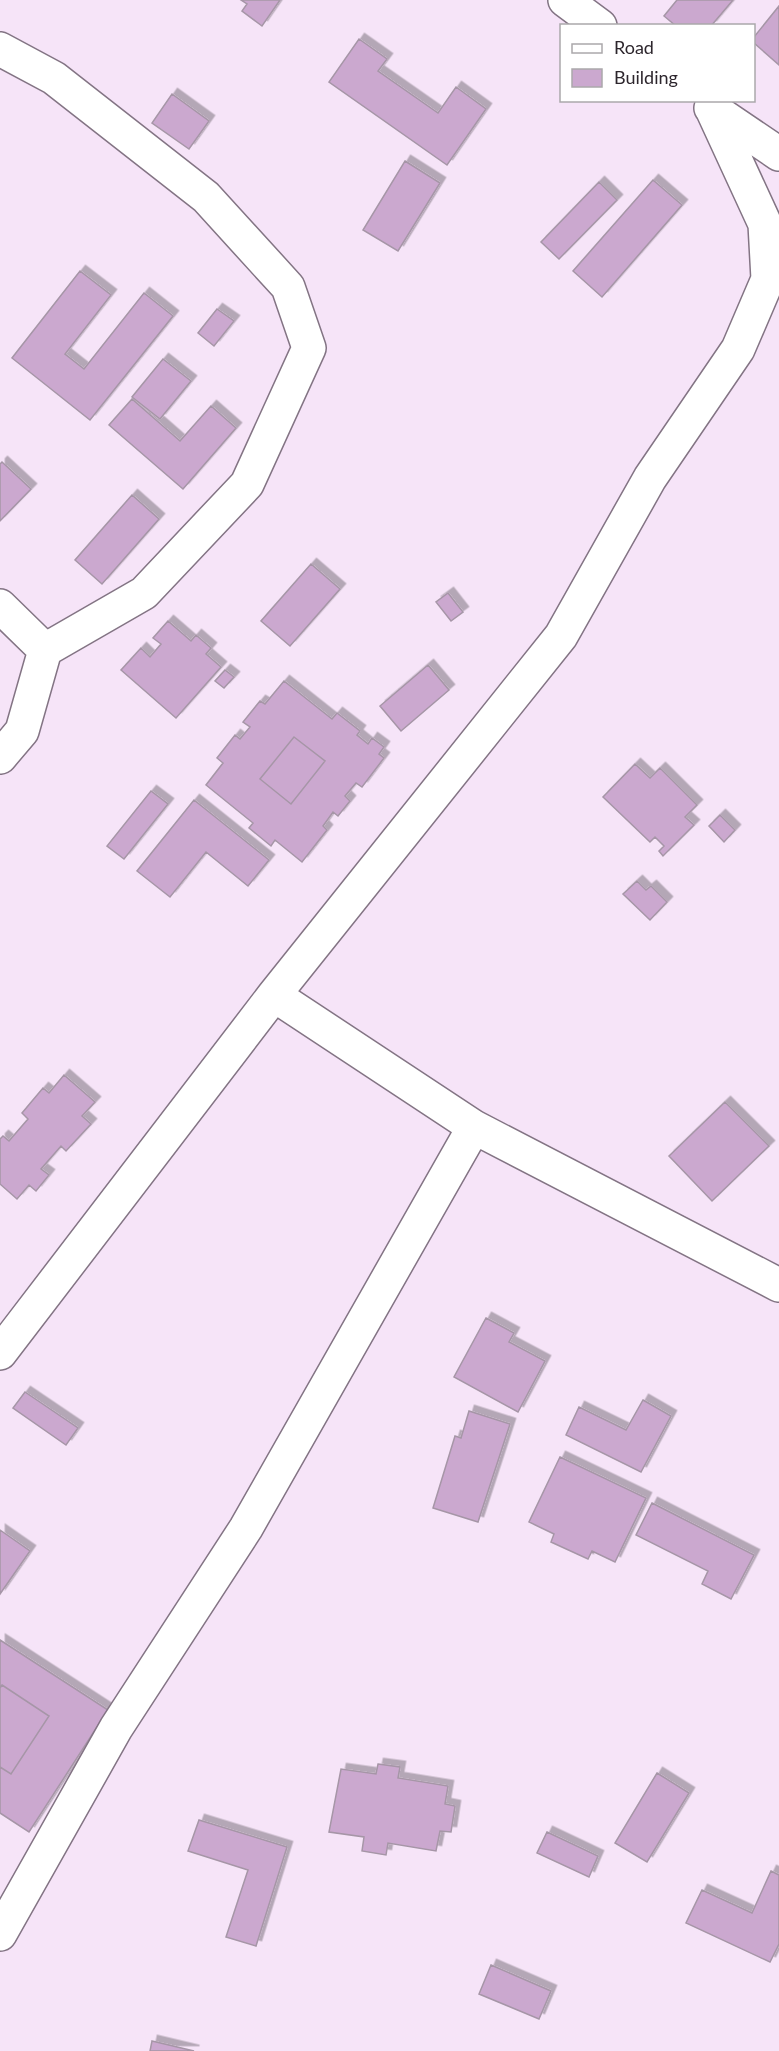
<svg xmlns="http://www.w3.org/2000/svg" width="779" height="2051" font-family="Lato,sans-serif">
	<style>
		.building { fill: #cba8cf; stroke: #a696a7; stroke-width: 1.5; fill-rule: evenodd; filter: url(#shadow) }
		.lines { fill: none; stroke-linecap: round; stroke-linejoin: round }
		.minor-casing { stroke: #837484; stroke-width: 36 }
		.minor { stroke: #fff; stroke-width: 33 }
	</style>
	<defs>
		<filter id="shadow"><feDropShadow dx="5.5" dy="-5.5" stdDeviation="0" flood-color="#0004"/></filter>
	</defs>
	<rect width="100%" height="100%" fill="#f6e4f8"/>
	<!-- building -->
	<path class="building" d="M241 0H280L262 26 242 11 247 4Z
		M677 0H733L711 26H676L664 16Z
		M779 6V65L754 43V37Z
		M359 39 387 59 378 71 438 113 456 87 486 109 447 165 329 82Z
		M172 94 209 121 189 149 152 123Z
		M405 161 440 183 398 251 363 230Z
		M653 180 682 205 602 297 573 271Z
		M599 182 617 200 559 259 541 242Z
		M80 271 111 295 65 354 84 369 144 293 173 316 90 420 12 358Z
		M217 309 234 321 214 346 198 333Z
		M163 359 191 381 160 419 132 397Z
		M132 399 180 441 211 406 236 428 183 489 109 425Z
		M2 462 31 489 0 521V464Z
		M132 495 159 519 102 584 75 560Z
		M311 564 340 589 290 646 261 621Z
		M448 593 463 612 451 621 436 602Z
		M168 621 191 641 196 635 211 648 206 654 221 667 176 718 121 670 141 648 150 657 161 644 153 638Z
		M428 665 449 690 401 731 380 706Z
		M225 670 234 677 224 688 215 681Z
		M284 681 332 719 337 713 360 731 357 735 368 744 372 738 384 747 379 754 384 758 362 787 356 783 345 796 350 801 338 816 333 812 323 826 327 830 302 862 275 840 271 846 249 828 253 823 206 785 223 763 217 758 235 735 240 739 250 727 243 722 260 701 265 704ZM294 737 325 761 291 804 260 779Z
		M294 737 325 761 291 804 260 779Z
		M635 764 650 778 660 768 697 805 685 817 694 825 663 856 659 851 664 846 655 837 650 842 603 797Z
		M151 791 168 804 124 859 107 846Z
		M194 800 269 860 248 886 206 852 170 897 137 871Z
		M720 815 735 830 724 842 709 826Z
		M637 881 646 890 651 886 667 902 650 920 623 894Z
		M64 1075 95 1102 82 1116 91 1124 66 1151 61 1146 41 1169 49 1175 36 1191 29 1185 17 1199 0 1184V1139L3 1136 9 1141 28 1119 22 1113 43 1088 49 1093Z
		M725 1102 769 1146 712 1201 669 1156Z
		M486 1318 514 1333 509 1342 545 1361 518 1412 454 1377Z
		M25 1392 78 1428 66 1445 13 1408Z
		M643 1400 671 1416 641 1472 566 1435 579 1407 626 1430Z
		M469 1411 510 1424 478 1522 433 1508 455 1436 461 1438Z
		M560 1457 646 1498 615 1562 592 1551 588 1559 551 1542 554 1534 529 1522Z
		M652 1503 754 1555 731 1599 702 1584 708 1571 636 1535Z
		M0 1530 30 1551 0 1594Z
		M0 1640 108 1710 29 1832 0 1813V1767L11 1774 49 1716 2 1685 0 1688Z
		M2 1685 49 1716 11 1774 0 1767V1688Z
		M378 1764 400 1767 398 1778 448 1786 445 1804 455 1806 451 1832 440 1831 436 1851 388 1843 386 1855 362 1851 364 1837 329 1832 341 1769 376 1774Z
		M657 1773 689 1793 647 1862 615 1843Z
		M199 1820 287 1847 256 1946 226 1937 248 1870 188 1851Z
		M547 1832 598 1856 589 1877 537 1853Z
		M771 1871 779 1875V1944L770 1962 686 1923 702 1890 752 1913Z
		M491 1965 551 1991 539 2019 479 1994Z
		M152 2041 194 2051H150Z"/>
	<g class="lines">
		<defs>
			<path id="minor" d="M565 0 600 26
				M0 49 54 78 206 197 288 287 309 348 247 484 144 593 45 650
				M711 108 779 154
				M0 606 45 650 22 731 0 757
				M274 995 474 1127 779 1285
				M0 1353 274 995 561 636 650 478 738 349 768 279 765 224 712 109
				M0 1934 116 1728 246 1528 474 1127"/>
		</defs>
		<!-- minor casing -->
		<use href="#minor" class="minor-casing"/>
		<!-- minor -->
		<use href="#minor" class="minor"/>
	</g>
	<!-- legend -->
	<rect x="560" y="24" width="195" height="78" fill="#ffffff" stroke="#aba8ab" stroke-width="1.5"/>
	<rect x="572" y="44" width="30" height="9" fill="#ffffff" stroke="#aba8ab" stroke-width="1.5"/>
	<text x="614" y="54" font-size="18" fill="#2d262d">Road</text>
	<rect x="572" y="69" width="30" height="18" fill="#cba8cf" stroke="#aba8ab" stroke-width="1.5"/>
	<text x="614" y="84" font-size="18" fill="#2d262d">Building</text>
</svg>
